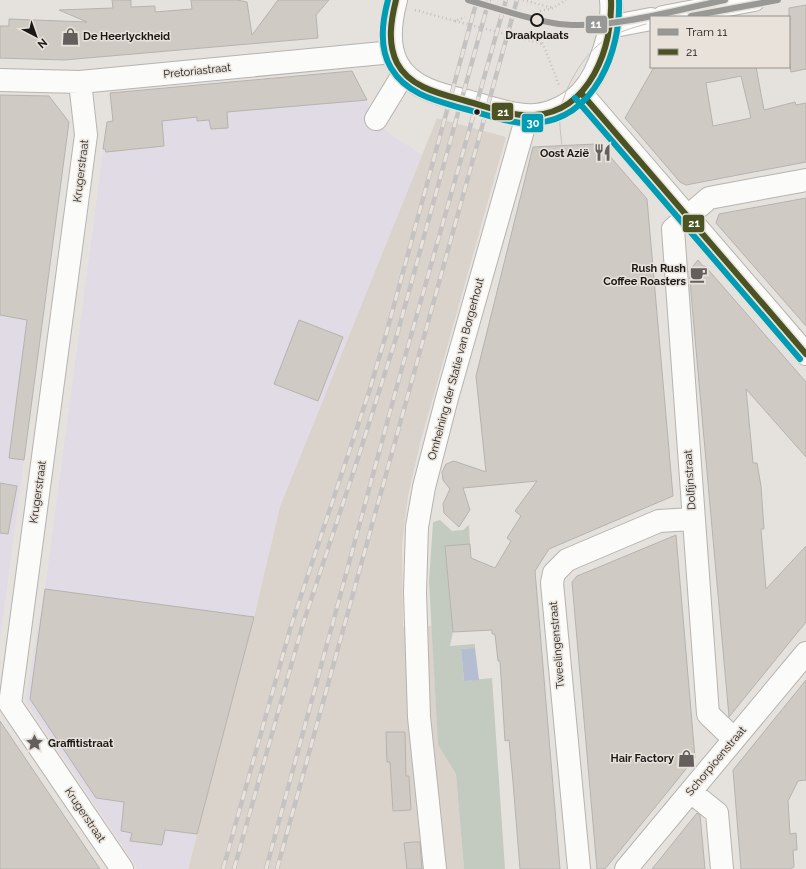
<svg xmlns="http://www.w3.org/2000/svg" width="806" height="869" font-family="Raleway,sans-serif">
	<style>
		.built { fill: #dad3cb }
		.industrial { fill: #e0dbe5 }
		.green { fill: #c3cac0 }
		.water { fill: #b5bed1 }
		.building { fill: #cfcac3; stroke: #b5b3b0; fill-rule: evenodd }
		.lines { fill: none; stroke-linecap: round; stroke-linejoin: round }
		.minor-casing { stroke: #b6b3b0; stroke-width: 24 }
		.path { stroke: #c2c0bf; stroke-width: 2.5; stroke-dasharray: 1 3; stroke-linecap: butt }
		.minor { stroke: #fbfbfa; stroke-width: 22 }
		.tram { stroke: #c4c3c2; stroke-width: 1 }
		.rail-casing { stroke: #c4c3c2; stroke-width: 4.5 }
		.rail { stroke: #e8e2db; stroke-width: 3; stroke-dasharray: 9; stroke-linecap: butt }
		.bus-1-casing { stroke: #e8e2db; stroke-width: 9 }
		.bus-2-casing { stroke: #e8e2db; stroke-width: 9 }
		.bus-1 { stroke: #4a5321; stroke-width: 6 }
		.bus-2 { stroke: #009cb4; stroke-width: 6 }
		.tram-1-casing { stroke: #e8e2db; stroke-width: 9 }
		.tram-1 { stroke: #989897; stroke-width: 6 }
		.stop-dot { fill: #e8e2db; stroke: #1b1917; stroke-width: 2 }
		.bus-dot { fill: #1b1917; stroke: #e8e2db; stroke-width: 1.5 }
		.labels { text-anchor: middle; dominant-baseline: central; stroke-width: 3; stroke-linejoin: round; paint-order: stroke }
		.stop-label { font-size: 11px; font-weight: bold; fill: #1b1917; stroke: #e8e2db }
		.poi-label { font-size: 11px; font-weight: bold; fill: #1b1917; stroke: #e8e2db; text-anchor: end }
		.street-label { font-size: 11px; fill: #1b1917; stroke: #e8e2db }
		.line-badge { stroke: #e8e2db; stroke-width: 1.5 }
		.badge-label { font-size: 11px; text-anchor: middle; font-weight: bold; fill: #fff }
	</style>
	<rect width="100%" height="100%" fill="#e5e2de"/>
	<!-- built -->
	<path class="built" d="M437 118 506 137 420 444 408 496 402 545 403 627 432 626 438 745 456 774 464 869H188L254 617 280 506Z"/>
	<!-- industrial -->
	<path class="industrial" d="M352 71 376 119 387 132 422 155 280 506 254 617 188 869H138L25 700 45 589 107 122 113 121 110 93Z
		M0 95 49 96 69 122 0 640Z"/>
	<!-- green -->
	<path class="green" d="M440 520 452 531 463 530 469 525 470 544 445 546 453 632 450 646 475 644V648L461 649 464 681 492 678 505 869H464L456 774 438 745 429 581 433 522Z"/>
	<!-- water -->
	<path class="water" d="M475 648 479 680 464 681 461 649Z"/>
	<!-- building -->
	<path class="building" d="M112 0H131V7L155 6V12L192 9 191 0H237L247 2 252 35 278 0H329L316 15 318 38 64 60 0 58V26H9V19L87 22 59 10 113 8Z
		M806 5V69L791 72 789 60V8Z
		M654 67H756L764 110 795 102 796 105 806 103V162L686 185 680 182 625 118ZM741 76 751 118 713 126 706 83Z
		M352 71 367 100 227 112 228 128 211 129 209 120 197 121V117L162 121 164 146 106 152 105 149H103L107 122 113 121 110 93Z
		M0 95 49 96 69 122 24 460 9 458 27 320 0 315Z
		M596 144 601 146 647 199 673 496 549 549 535 571 560 869H520L513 782 509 740 505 741 500 661H498L495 634H492V630L453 632 445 546 470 544 471 558 495 568 511 541 507 538 521 516 515 511 537 481 463 488 470 510 459 527 444 513 443 504 450 489 443 480 442 472 446 464 454 461 486 472 476 376 533 147Z
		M806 198V326L716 223 719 214Z
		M698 260 703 266H705L806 382V457L746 389 753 463H757L761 486 764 529H761L766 589 806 546V622L729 717 689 271Z
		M299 320 343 337 318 401 274 384Z
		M0 483 17 486 8 534 0 533Z
		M676 535 695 758 605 869H597L572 582 577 576 587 572Z
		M45 589 254 617 197 834 165 830 162 845 130 841 132 833 121 831 124 802 96 798 30 699Z
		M806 680V780L798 781 788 801 790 834 796 833 797 850H793L794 867 790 869H741L733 770Z
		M0 721 100 869H0Z
		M386 732H405L406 776H409L411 810 393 811 390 762H387Z
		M697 813 700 815 705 869H652Z
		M412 842H420L422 869H407L404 843Z"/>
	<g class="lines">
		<defs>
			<path id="minor" d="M396 0C391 19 387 44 397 63 410 88 441 95 467 101 486 106 515 117 535 115 551 114 569 105 581 93 600 73 614 27 611 0
				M663 17 754 0
				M609 27 651 19
				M0 80 80 82 393 52
				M80 82 86 135 10 704 122 869
				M581 93 806 354
				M376 119 404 73
				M734 739 708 714 673 229 709 198 806 180
				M691 792 717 813 722 869
				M435 869 419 717 415 592 417 527 424 487 447 398 527 116
				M579 869 552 583 554 573 567 560 659 521 693 519
				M626 869 806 653"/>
		</defs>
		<!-- minor casing -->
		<use href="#minor" class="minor-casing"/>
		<!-- path -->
		<path class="path" d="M523 0 553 8
			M415 10 455 21 465 17
			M540 11 553 8 566 0
			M455 21 543 44
			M533 35 543 44 559 85"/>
		<!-- minor -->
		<use href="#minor" class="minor"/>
		<!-- tram -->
		<path class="tram" d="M562 146C561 135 559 125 560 115 562 90 585 52 605 40 618 32 632 28 646 24"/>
		<defs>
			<path id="rail" d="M223 869 291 626 369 392 387 331 477 0
				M234 869 302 627 359 455 397 335 489 0
				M266 869 403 364 506 0
				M277 869 517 0"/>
		</defs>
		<!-- rail casing -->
		<use href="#rail" class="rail-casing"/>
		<!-- rail -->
		<use href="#rail" class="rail"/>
		<defs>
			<path id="bus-1" d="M396 0C391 20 387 43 397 63 410 88 441 94 466 101 489 107 511 117 535 115 590 111 613 47 611 0
				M581 93 806 354"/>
			<path id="bus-2" d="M388 0C382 22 379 48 391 68 407 95 437 101 465 109 488 115 512 125 536 123 595 118 621 51 619 0
				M575 98 800 359"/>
		</defs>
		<!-- bus-1 casing -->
		<use href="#bus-1" class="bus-1-casing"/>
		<!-- bus-2 casing -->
		<use href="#bus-2" class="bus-2-casing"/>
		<!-- bus-1 -->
		<use href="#bus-1" class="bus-1"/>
		<!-- bus-2 -->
		<use href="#bus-2" class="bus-2"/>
		<defs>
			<path id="tram-1" d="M468 0C496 8 525 18 553 23 603 32 675 10 725 0
				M691 16 778 0"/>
		</defs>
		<!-- tram-1 casing -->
		<use href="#tram-1" class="tram-1-casing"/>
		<!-- tram-1 -->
		<use href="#tram-1" class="tram-1"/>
	</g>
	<!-- icons -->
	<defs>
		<symbol id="shop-bare" viewBox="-9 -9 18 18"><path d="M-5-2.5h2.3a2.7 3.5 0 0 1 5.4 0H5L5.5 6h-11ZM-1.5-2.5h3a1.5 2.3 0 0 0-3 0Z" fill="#625f5d" stroke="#e8e2db" stroke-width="2.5" paint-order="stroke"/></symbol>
		<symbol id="restaurant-bare" viewBox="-9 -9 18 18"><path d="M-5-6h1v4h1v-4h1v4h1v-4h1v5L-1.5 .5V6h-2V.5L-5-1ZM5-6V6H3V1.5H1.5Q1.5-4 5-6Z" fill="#625f5d" stroke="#e8e2db" stroke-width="2.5" paint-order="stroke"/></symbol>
		<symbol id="cafe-bare" viewBox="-9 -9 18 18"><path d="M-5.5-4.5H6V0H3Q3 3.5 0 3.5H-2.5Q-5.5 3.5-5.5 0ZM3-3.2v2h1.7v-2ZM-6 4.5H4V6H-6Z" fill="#625f5d" stroke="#e8e2db" stroke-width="2.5" paint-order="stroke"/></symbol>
		<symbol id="sight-bare" viewBox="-9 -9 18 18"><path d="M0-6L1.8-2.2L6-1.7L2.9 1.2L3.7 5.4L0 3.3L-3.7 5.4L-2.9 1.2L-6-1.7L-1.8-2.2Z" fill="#625f5d" stroke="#e8e2db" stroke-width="2.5" paint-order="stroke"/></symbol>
	</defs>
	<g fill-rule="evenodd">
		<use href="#shop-bare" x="58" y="24" width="25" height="25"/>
		<use href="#restaurant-bare" x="590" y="140" width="25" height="25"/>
		<use href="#cafe-bare" x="686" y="262" width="25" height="25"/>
		<use href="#sight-bare" x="22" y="730" width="25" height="25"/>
		<use href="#shop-bare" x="674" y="746" width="25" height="25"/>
	</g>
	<!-- markers -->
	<circle class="stop-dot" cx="537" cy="20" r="6"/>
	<circle class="bus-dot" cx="477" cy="112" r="3.5"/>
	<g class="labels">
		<!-- stop labels -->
		<g class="stop-label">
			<text x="537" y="35">Draakplaats</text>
		</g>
		<!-- poi labels -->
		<g class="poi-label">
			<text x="83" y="36" text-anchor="start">De Heerlyckheid</text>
			<text x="589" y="153">Oost Azië</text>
			<text x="686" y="268">Rush Rush<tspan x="686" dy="13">Coffee Roasters</tspan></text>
			<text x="48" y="743" text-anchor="start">Graffitistraat</text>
			<text x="674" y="758">Hair Factory</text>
		</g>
		<!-- street labels -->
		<g class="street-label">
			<text transform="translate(197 71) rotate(-6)">Pretoriastraat</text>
			<text transform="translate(81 171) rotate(-83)">Krugerstraat</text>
			<text transform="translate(456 369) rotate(-75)">Omheining der Statie van Borgerhout</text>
			<text transform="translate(690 480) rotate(-94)">Dolfijnstraat</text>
			<text transform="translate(38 492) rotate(-82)">Krugerstraat</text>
			<text transform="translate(557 645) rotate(-95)">Tweelingenstraat</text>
			<text transform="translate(716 761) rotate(-50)">Schorpioenstraat</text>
			<text transform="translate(85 815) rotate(56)">Krugerstraat</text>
		</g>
	</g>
	<g class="line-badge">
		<rect x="585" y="15" width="23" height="19" rx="4" fill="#989897"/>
		<rect x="491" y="102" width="23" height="19" rx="4" fill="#4a5321"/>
		<rect x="521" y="113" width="23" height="20" rx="4" fill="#009cb4"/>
		<rect x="682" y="214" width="23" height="19" rx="4" fill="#4a5321"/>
	</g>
	<g class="badge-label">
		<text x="596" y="28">11</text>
		<text x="503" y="116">21</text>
		<text x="533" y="127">30</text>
		<text x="694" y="227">21</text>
	</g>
	<!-- legend -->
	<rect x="650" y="16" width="140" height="52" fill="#e8e2db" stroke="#96928d"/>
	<rect x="658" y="29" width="20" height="6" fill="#989897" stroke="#96928d"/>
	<text x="686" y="36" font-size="12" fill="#1b1917">Tram 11</text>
	<rect x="658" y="49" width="20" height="6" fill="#4a5321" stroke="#96928d"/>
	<text x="686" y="56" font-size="12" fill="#1b1917">21</text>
	<!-- north arrow -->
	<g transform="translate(36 36) rotate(139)" stroke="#e8e2db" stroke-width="3" paint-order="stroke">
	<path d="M0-3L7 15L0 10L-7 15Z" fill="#1b1917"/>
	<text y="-6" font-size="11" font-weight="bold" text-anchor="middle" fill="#1b1917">N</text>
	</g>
</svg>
